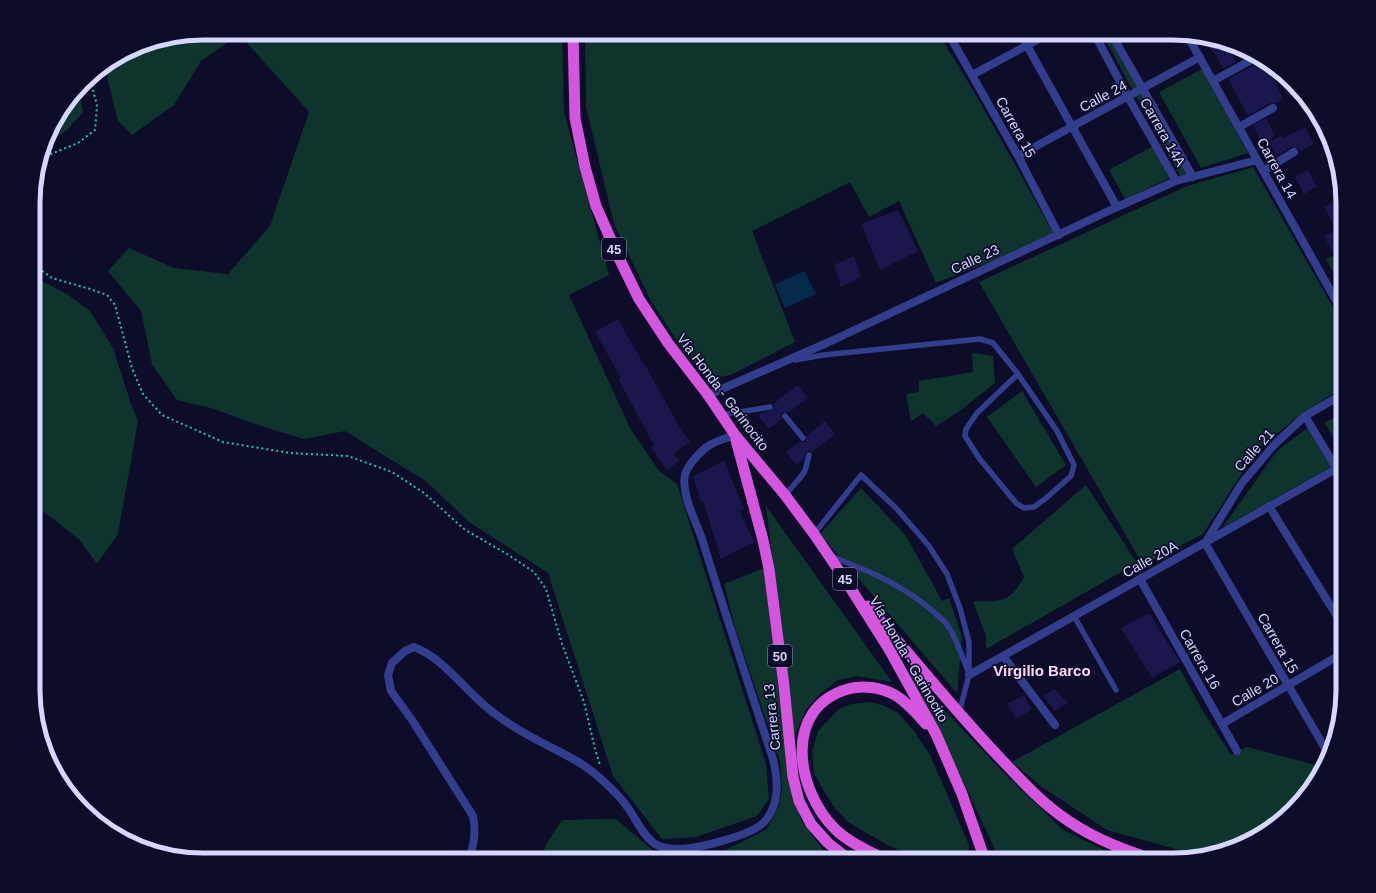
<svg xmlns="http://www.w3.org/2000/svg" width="1376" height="893" font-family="Helvetica,sans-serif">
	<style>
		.green { fill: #0f342d }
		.water { fill: #04294b }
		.building { fill: #19174c }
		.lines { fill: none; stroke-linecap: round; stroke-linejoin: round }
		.path { stroke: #22c6a3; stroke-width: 2; stroke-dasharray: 2 3; stroke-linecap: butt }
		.service { stroke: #333d8d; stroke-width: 5.5 }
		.minor { stroke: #333d8d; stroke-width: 8 }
		.trunk { stroke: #d456df; stroke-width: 11 }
		.labels { text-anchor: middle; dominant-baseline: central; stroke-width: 3.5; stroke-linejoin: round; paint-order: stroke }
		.shield { fill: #0d0d29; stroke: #999abf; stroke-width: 1 }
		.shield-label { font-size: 13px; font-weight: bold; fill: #d5d7ff }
		.street-label { font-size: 14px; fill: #d5d7ff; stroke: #0d0d29 }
		.neighbourhood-label { font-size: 15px; font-weight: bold; fill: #ffd7f7; stroke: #0d0d29 }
		.rim { fill: none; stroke: #d5d7ff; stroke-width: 5 }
	</style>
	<rect width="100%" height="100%" fill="#0d0d29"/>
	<!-- green -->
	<path class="green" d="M203 33H562L564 112 609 275 569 295 630 428 659 471 677 484 766 764 769 799 757 816 696 837 662 839 613 776 548 573 469 522 427 482 345 431 304 439 264 427 211 408 177 400 152 364 141 311 108 271 129 248 174 268 228 274 270 226 309 112 239 34 201 61 174 105 132 135 118 121 108 81 107 65 138 46Z
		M585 33H938L973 90 1055 236 936 283 899 201 869 217 850 182 752 231 795 342 731 375 709 379 686 354 651 301 614 224 586 107Z
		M1102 33H1113L1144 85 1133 91Z
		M1202 69 1248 153 1201 168 1159 92Z
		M79 90 83 112 68 129 45 146 51 127Z
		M1147 90 1194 172 1180 176 1136 96Z
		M1153 146 1170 178 1125 199 1109 170Z
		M1253 167 1343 325V387L1300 415 1256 451 1203 534 1143 565 979 282 1187 186Z
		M1343 251V291L1326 259Z
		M34 277 67 294 90 311 113 348 131 404 138 421 118 534 97 564 80 540 34 504Z
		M972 353 993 356 995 383 961 410 936 426 923 413 911 421 906 394 919 392V381L973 372Z
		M1022 391 1066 465 1036 487 987 417Z
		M1343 412V455L1325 423Z
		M1310 426 1334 465 1222 528 1277 451Z
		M1086 485 1137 563 986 649V636L973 601C1000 602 1010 603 1024 577L1012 549Z
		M861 488 906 536 942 601 949 598 962 637 957 693 820 534Z
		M766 506 892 682 858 676 838 680 821 693 806 710 794 737Z
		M764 568 786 752 796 805 802 821 823 850 837 860H543L545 846 562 820 616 819 656 853 718 854 767 829 779 806 782 789 780 762 735 627 724 584Z
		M1180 669 1201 708 1231 755 1247 747 1323 767 1314 785 1258 837 1201 855 1190 853 1107 830 1042 787 1012 762Z
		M909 673 1003 772 1063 830 1106 851 1133 860H1000L927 705Z
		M869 702 882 705 898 713 913 730 930 755 969 845 968 855 965 859 924 860 889 846 848 822 835 808 822 788 814 773 812 752 818 731 839 709 851 704Z"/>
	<!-- water -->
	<path class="water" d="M804 271 816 294 785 308 775 284Z"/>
	<!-- building -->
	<path class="building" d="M1205 38 1226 42 1236 62 1223 69 1214 52H1212Z
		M1262 59 1264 60 1274 78 1283 99 1276 103H1270L1248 116 1228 79 1258 63Z
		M1266 118 1275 136 1262 143 1253 125Z
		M1305 127 1314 144 1301 151 1299 148 1291 147 1277 156 1269 142 1282 135 1284 138Z
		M1308 170 1317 187 1304 194 1295 177Z
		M1337 200 1343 211V218L1333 224 1324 207Z
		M898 210 918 251 880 270 861 224Z
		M1338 229 1343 238V248L1333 253 1324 236Z
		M854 256 861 277 841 287 834 265Z
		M618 319 644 365H645L680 428 690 442 674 453 679 461 667 470 651 448 654 445 618 379 621 378 595 332Z
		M798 385 808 398 788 413 786 412H783L781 415 782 419 769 429 758 416 762 413 772 410 774 407 773 404Z
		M825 421 835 434 812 452 810 451 806 452 804 459 796 465 786 452 800 441 802 442H805L807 439 806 436Z
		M724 461 744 509 740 511 754 542 721 559 703 501 701 502 693 476Z
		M1149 613 1180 662 1152 678 1121 628Z
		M1054 689 1068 703 1055 711 1043 696Z
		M1024 695 1032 710 1016 718 1007 704Z"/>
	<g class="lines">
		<!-- path -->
		<path class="path" d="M41 158 78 143 95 130 97 106 90 77
			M34 265 52 278 90 289 107 295 115 305 132 368 143 394 162 415 223 442 290 453 348 456 392 472 424 493 464 529 507 554 534 572 546 589 562 644 584 702 595 749 600 765"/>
		<!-- service -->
		<path class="service" d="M795 360 823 355 980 339 993 343 1018 374 1057 431 1074 465 1071 476 1045 499 1034 507 1024 508 1016 503 979 458 965 436 966 429 977 413 1018 374
			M721 415 770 407
			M785 416 803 438
			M785 495 799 479 805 471 809 455
			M814 534 861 475 897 509 929 546 947 574 960 608 969 642V675L959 713
			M833 557C870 572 904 585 935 613 939 617 945 621 948 626 957 640 962 656 968 671
			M1074 616 1116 690"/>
		<!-- minor -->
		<path class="minor" d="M948 33 1018 156 1059 235
			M1020 33 1117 207
			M1094 33 1128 97 1176 181
			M1111 33 1193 177
			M1187 35 1343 313
			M972 75 1050 33
			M1213 81 1255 58
			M1239 127 1273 108
			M1018 156 1200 57
			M1263 171 1294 152
			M708 395 829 342 1117 207 1176 181 1257 160
			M1305 416 1343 479
			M1269 506 1343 626
			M1140 579 1237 751
			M1003 656 1055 725
			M969 675 1343 465
			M1222 724 1343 653
			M1329 755 1205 543 1242 483 1274 445 1305 416 1343 394
			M468 860C475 845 476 832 473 816L412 720 391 691 388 675 392 663 405 651 414 647C441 657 462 686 484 705 499 718 518 730 537 740 559 752 582 761 601 779 610 787 621 797 628 808 636 819 643 836 655 844 662 848 671 849 678 849 697 849 755 835 766 820 780 802 778 780 773 759 749 686 725 613 702 539 696 521 681 495 685 475 687 465 703 448 712 444 719 440 727 438 735 435"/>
		<!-- trunk -->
		<path class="trunk" d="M573 33 575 118 585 167 596 206 618 256 639 299 668 343 708 395 735 435 785 495 814 534 846 581 889 649 936 734 962 794 985 860
			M736 440 763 540 769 569 784 686 793 777 799 801 811 824 828 843 850 860
			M868 606C912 657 954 710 1001 759 1020 779 1038 799 1060 815 1089 837 1122 850 1156 860
			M887 860C869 852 848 842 835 829 796 790 782 708 848 689 862 685 881 687 895 695 907 702 917 714 926 724"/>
	</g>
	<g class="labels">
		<!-- shield labels -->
		<g class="shield">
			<rect x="602" y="238" width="24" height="22" rx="3"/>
			<rect x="833" y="568" width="24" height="22" rx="3"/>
			<rect x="768" y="645" width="24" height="22" rx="3"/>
		</g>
		<g class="shield-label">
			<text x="614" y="249">45</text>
			<text x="845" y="579">45</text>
			<text x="780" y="656">50</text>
		</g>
		<!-- street labels -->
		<g class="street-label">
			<text transform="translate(1103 96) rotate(-28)">Calle 24</text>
			<text transform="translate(1016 127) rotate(61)">Carrera 15</text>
			<text transform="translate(1163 132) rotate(60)">Carrera 14A</text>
			<text transform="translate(1277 168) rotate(61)">Carrera 14</text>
			<text transform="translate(975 259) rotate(-25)">Calle 23</text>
			<text transform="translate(723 392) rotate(53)">Vía Honda - Garinocito</text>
			<text transform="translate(1254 450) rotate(-48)">Calle 21</text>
			<text transform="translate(1150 559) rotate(-29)">Calle 20A</text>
			<text transform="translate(1278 643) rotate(60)">Carrera 15</text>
			<text transform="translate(909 659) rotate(60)">Vía Honda - Garinocito</text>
			<text transform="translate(1200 659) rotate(60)">Carrera 16</text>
			<text transform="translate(1255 690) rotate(-30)">Calle 20</text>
			<text transform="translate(772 717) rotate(-96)">Carrera 13</text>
		</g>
		<!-- neighbourhood labels -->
		<g class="neighbourhood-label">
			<text x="1042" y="670">Virgilio Barco</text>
		</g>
	</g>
	<!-- crop -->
	<path d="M0 0H1376V893H0ZM203 40H1173A163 163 0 0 1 1336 203V690A163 163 0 0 1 1173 853H203A163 163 0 0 1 40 690V203A163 163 0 0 1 203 40Z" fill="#0d0d29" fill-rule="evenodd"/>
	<path class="rim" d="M203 40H1173A163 163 0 0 1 1336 203V690A163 163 0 0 1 1173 853H203A163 163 0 0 1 40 690V203A163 163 0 0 1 203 40Z"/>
</svg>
